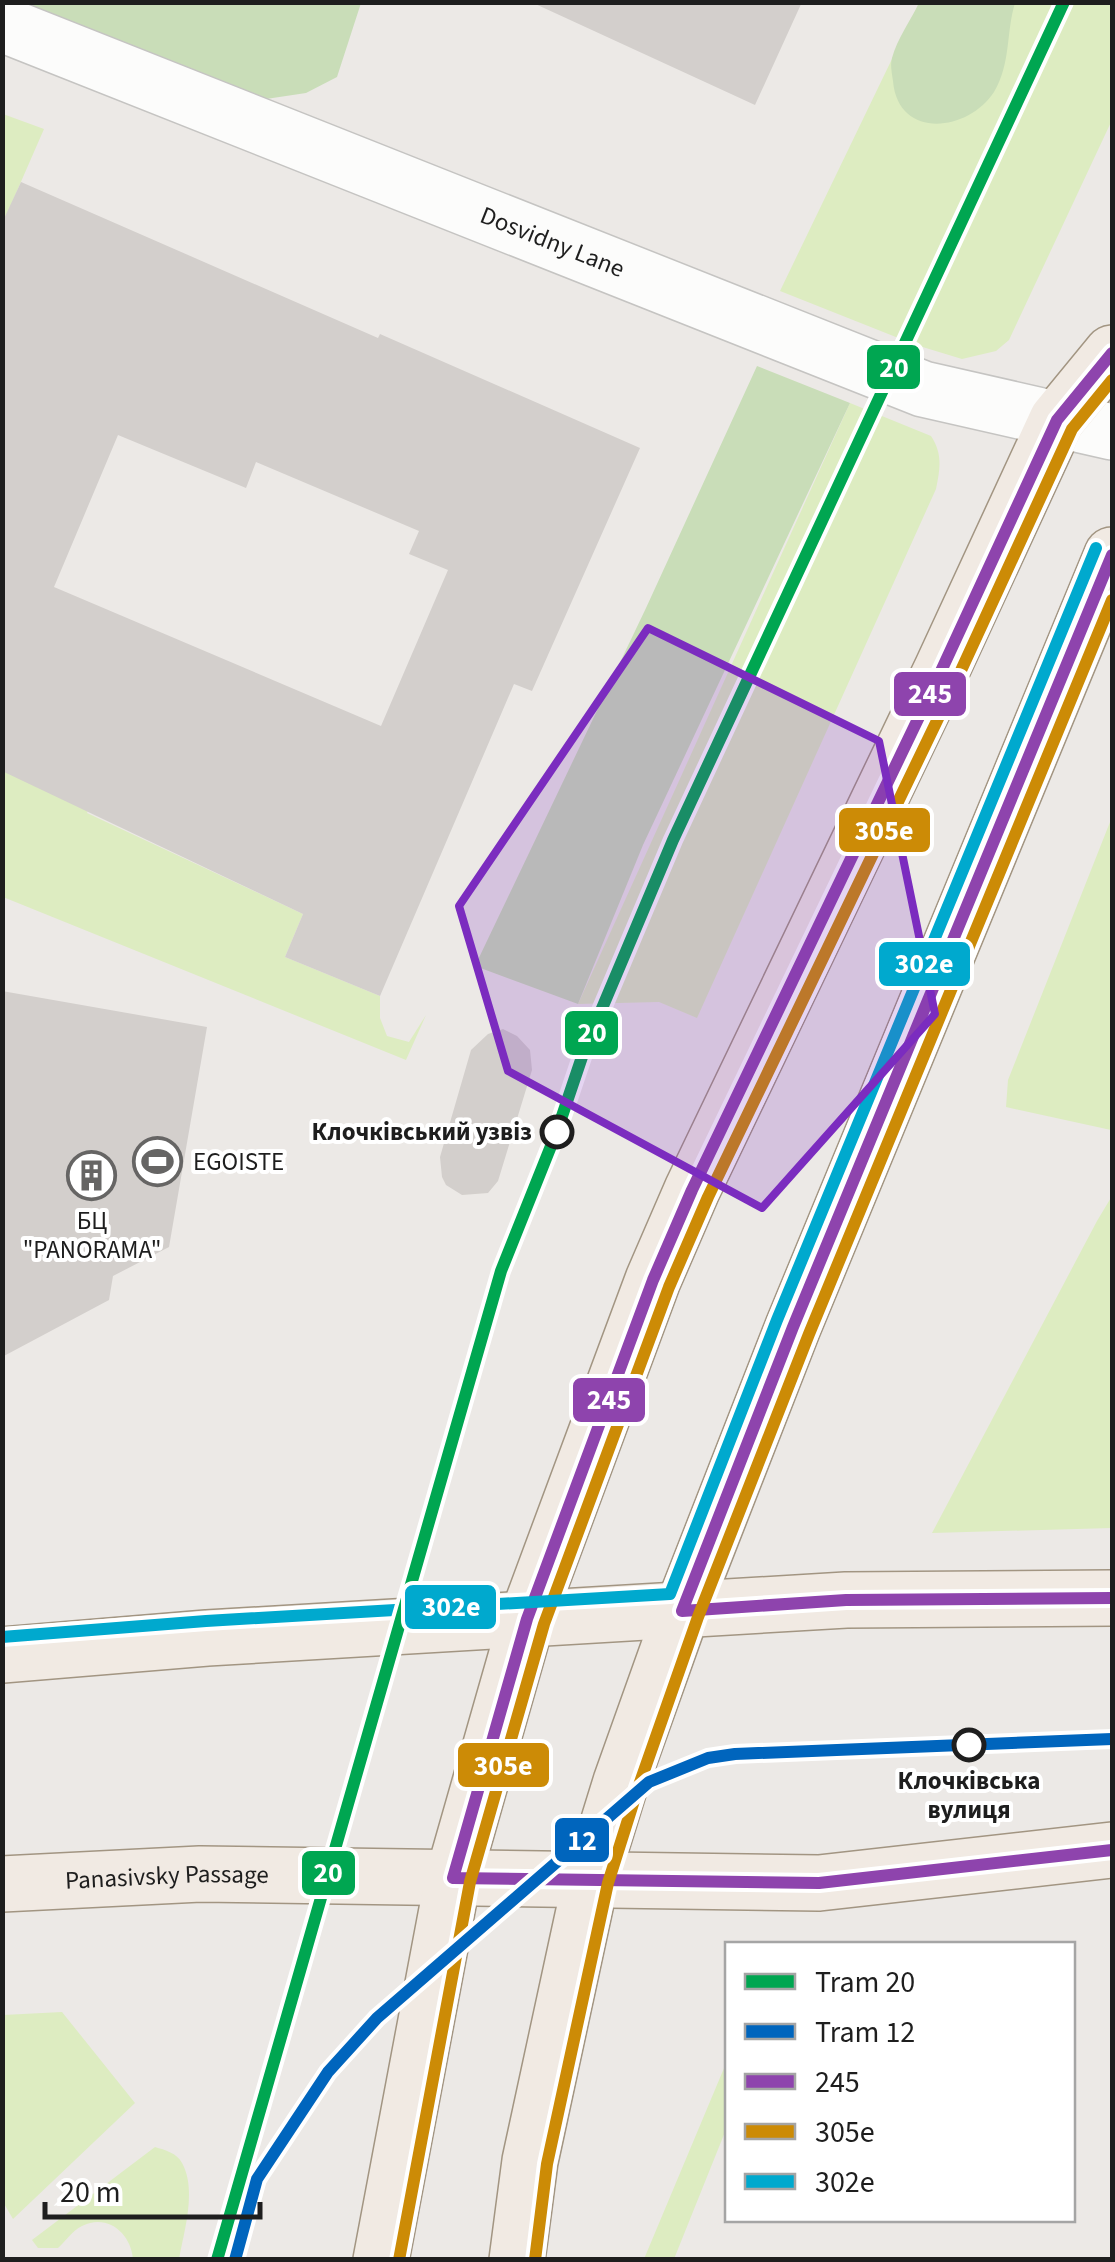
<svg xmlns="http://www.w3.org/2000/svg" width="1115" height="2262" font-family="'Source Sans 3',sans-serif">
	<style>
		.grass { fill: #ddecc1 }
		.forest { fill: #c9ddb8 }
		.building { fill: #d3cfcc; fill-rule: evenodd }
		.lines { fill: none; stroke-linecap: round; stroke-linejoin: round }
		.street-casing { stroke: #c5c4c2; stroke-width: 58 }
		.primary-casing { stroke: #a29582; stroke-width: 58 }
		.street { stroke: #fcfcfb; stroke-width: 55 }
		.primary { stroke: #f1eae3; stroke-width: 55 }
		.bus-1-casing { stroke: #fff; stroke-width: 20 }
		.bus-2-casing { stroke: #fff; stroke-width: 20 }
		.bus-3-casing { stroke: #fff; stroke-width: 20 }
		.bus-1 { stroke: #8e44ad; stroke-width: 12 }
		.bus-2 { stroke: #cc8b06; stroke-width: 12 }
		.bus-3 { stroke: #00a9ce; stroke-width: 12 }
		.tram-1-casing { stroke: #fff; stroke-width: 20 }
		.tram-2-casing { stroke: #fff; stroke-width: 20 }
		.tram-1 { stroke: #00a651; stroke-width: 12 }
		.tram-2 { stroke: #0065bd; stroke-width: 12 }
		.marked { fill: #7b2cbf; fill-opacity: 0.2; stroke: #7b2cbf; stroke-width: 8; stroke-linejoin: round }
		.stop-dot { fill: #fff; stroke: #1e1e1e; stroke-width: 5 }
		.labels { text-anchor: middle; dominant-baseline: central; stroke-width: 8; stroke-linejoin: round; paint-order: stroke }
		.street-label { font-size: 25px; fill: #1e1e1e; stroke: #fff }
		.stop-label { font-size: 25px; font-weight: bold; fill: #1e1e1e; stroke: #fff; text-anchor: end }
		.poi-label { font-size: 25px; fill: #1e1e1e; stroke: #fff; text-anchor: start }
		.line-badge { stroke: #fff; stroke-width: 4 }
		.badge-label { font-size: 28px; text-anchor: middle; font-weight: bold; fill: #fff }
	</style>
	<rect width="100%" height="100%" fill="#ece9e6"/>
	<!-- grass -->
	<path class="grass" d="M919 3H1112V120L1009 340 996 351 962 359 916 345 780 291Z
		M3 114 44 129 3 223Z
		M850 403 931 436C943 454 940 469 936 489L697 1018 659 1002 578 1004Z
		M2 771 98 786 87 813 303 914 285 957 380 996V1018L387 1036 409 1042 426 1015 406 1060 3 897Z
		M1112 817V1129L1111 1130 1006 1107 1008 1080Z
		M1112 1196V1528L932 1533 1097 1221Z
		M62 2012 135 2103 13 2219 3 2202 5 2073 3 2015Z
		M727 2061V2127L674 2259H644Z
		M155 2147C165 2150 177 2153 182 2163 197 2190 184 2231 179 2259H133C131 2234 108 2213 82 2226 72 2231 66 2241 58 2248H38L32 2240Z"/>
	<!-- forest -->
	<path class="forest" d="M20 3H361L337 77 306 93 266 99Z
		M919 3H1015C1006 32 1011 64 994 92 968 132 898 140 893 81 892 74 890 65 892 58 897 39 911 20 919 3Z
		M757 366 850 403 643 845 578 1004 475 966 646 608Z"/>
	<!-- building -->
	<path class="building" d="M531 2H802L755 105Z
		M21 182 378 338 380 334 640 448 532 691 514 684 380 996 285 957 303 914 2 771V223ZM118 435 246 488 256 462 419 531 409 554 448 570 381 726 54 587Z
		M2 991 207 1027 169 1247 113 1276 109 1300 2 1357Z
		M503 1029 517 1036 530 1050 532 1070 498 1181 488 1193 462 1195 446 1185 442 1177 440 1157 471 1050 488 1034Z"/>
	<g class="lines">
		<defs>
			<g id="street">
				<path id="s1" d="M2 24 923 389 1112 432"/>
			</g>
			<g id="primary">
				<path d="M2 1655 207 1638 846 1600 1112 1598"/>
				<path id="s2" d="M2 1884 200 1874 819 1883 1112 1850"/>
				<path d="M381 2260 453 1878 527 1619 653 1280 692 1190 942 669 1057 420 1112 353"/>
				<path d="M517 2260 530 2161 591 1879 621 1782 682 1611 793 1327 1112 555"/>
			</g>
		</defs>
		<!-- street casing -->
		<use href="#street" class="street-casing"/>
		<!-- primary casing -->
		<use href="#primary" class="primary-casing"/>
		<!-- street -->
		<use href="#street" class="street"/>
		<!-- primary -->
		<use href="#primary" class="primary"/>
		<defs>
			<path id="bus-1" d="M1112 353 1057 420 942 669 692 1190 653 1280 527 1619 453 1878 819 1883 1112 1850
				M1112 555 793 1327 682 1611 846 1600 1112 1598"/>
			<path id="bus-2" d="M399 2260 470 1882 544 1624 669 1287 708 1197 958 677 1072 429 1112 380
				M535 2260 547 2164 608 1883 638 1788 698 1617 809 1334 1112 600"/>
			<path id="bus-3" d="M2 1637 206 1621 670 1594 777 1320 1096 548"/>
		</defs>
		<!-- bus-1 casing -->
		<use href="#bus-1" class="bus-1-casing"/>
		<!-- bus-2 casing -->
		<use href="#bus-2" class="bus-2-casing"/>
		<!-- bus-3 casing -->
		<use href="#bus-3" class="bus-3-casing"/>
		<!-- bus-1 -->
		<use href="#bus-1" class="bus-1"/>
		<!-- bus-2 -->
		<use href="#bus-2" class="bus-2"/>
		<!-- bus-3 -->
		<use href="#bus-3" class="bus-3"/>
		<defs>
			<path id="tram-1" d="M217 2260 501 1271 557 1131 584 1051 673 840 1064 2"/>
			<path id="tram-2" d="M235 2260 257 2179 328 2072 377 2018 649 1782 708 1758 735 1754 1112 1739"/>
		</defs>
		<!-- tram-1 casing -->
		<use href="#tram-1" class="tram-1-casing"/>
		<!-- tram-2 casing -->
		<use href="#tram-2" class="tram-2-casing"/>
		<!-- tram-1 -->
		<use href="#tram-1" class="tram-1"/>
		<!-- tram-2 -->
		<use href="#tram-2" class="tram-2"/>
	</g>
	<!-- marked area -->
	<path class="marked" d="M648 628 879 741 935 1014 762 1208 508 1071 459 906Z"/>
	<!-- icons -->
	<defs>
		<symbol id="stadium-ring" viewBox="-11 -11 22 22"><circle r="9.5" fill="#fff" stroke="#666564" stroke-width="1.5"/><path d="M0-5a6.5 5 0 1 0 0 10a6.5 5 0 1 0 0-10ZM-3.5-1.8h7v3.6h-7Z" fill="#666564"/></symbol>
		<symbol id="building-ring" viewBox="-11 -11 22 22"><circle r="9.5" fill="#fff" stroke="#666564" stroke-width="1.5"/><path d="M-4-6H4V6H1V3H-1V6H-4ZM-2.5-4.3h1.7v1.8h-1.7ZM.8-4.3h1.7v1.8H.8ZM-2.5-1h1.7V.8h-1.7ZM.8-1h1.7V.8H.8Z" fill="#666564"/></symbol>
	</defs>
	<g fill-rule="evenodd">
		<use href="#stadium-ring" x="130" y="1134" width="55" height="55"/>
		<use href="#building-ring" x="64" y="1148" width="55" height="55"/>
	</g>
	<!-- markers -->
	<g class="stop-dot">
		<circle cx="557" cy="1132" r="15"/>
		<circle cx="969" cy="1745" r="15"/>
	</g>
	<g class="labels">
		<!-- street labels -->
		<g class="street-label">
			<text stroke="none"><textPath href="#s1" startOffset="592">Dosvidny Lane</textPath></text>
			<text stroke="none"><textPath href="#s2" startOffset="165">Panasivsky Passage</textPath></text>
		</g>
		<!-- stop labels -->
		<g class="stop-label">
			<text x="532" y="1132">Клочківський узвіз</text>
			<text x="969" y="1781" text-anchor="middle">Клочківська<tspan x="969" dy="29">вулиця</tspan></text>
		</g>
		<!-- poi labels -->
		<g class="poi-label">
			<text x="193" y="1162">EGOISTE</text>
			<text x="92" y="1221" text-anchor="middle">БЦ<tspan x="92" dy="29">"PANORAMA"</tspan></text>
		</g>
	</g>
	<g class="line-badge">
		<rect x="865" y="343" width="57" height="48" rx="10" fill="#00a651"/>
		<rect x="892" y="670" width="76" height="48" rx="10" fill="#8e44ad"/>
		<rect x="837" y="806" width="95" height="48" rx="10" fill="#cc8b06"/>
		<rect x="877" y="940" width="95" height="48" rx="10" fill="#00a9ce"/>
		<rect x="563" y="1009" width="57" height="48" rx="10" fill="#00a651"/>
		<rect x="571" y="1376" width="76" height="48" rx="10" fill="#8e44ad"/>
		<rect x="403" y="1583" width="95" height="48" rx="10" fill="#00a9ce"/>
		<rect x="456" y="1741" width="95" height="48" rx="10" fill="#cc8b06"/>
		<rect x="553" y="1816" width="58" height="48" rx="10" fill="#0065bd"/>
		<rect x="300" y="1849" width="57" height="48" rx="10" fill="#00a651"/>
	</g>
	<g class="badge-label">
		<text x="894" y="377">20</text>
		<text x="930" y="703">245</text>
		<text x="884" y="840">305e</text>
		<text x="924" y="973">302е</text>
		<text x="592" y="1042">20</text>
		<text x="609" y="1409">245</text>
		<text x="451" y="1616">302е</text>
		<text x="503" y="1775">305e</text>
		<text x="582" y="1850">12</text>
		<text x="328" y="1882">20</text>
	</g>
	<!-- border -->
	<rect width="1115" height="2262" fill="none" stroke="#1e1e1e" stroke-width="10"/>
	<!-- legend -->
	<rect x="725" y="1942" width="350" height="280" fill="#ffffff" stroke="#a5a5a5" stroke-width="2.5"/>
	<rect x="745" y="1974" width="50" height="15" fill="#00a651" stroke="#a5a5a5" stroke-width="2.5"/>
	<text x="815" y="1992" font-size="30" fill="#1e1e1e">Tram 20</text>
	<rect x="745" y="2024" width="50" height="15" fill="#0065bd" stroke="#a5a5a5" stroke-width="2.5"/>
	<text x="815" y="2042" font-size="30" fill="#1e1e1e">Tram 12</text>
	<rect x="745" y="2074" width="50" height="15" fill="#8e44ad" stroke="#a5a5a5" stroke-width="2.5"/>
	<text x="815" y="2092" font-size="30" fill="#1e1e1e">245</text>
	<rect x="745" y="2124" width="50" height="15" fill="#cc8b06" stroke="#a5a5a5" stroke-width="2.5"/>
	<text x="815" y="2142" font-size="30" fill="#1e1e1e">305e</text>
	<rect x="745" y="2174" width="50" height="15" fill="#00a9ce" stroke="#a5a5a5" stroke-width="2.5"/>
	<text x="815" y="2192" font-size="30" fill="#1e1e1e">302е</text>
	<!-- scale -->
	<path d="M45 2202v15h215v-15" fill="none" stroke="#1e1e1e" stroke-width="5"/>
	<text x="60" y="2202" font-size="30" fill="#1e1e1e" stroke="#ffffff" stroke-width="8" paint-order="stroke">20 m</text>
</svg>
